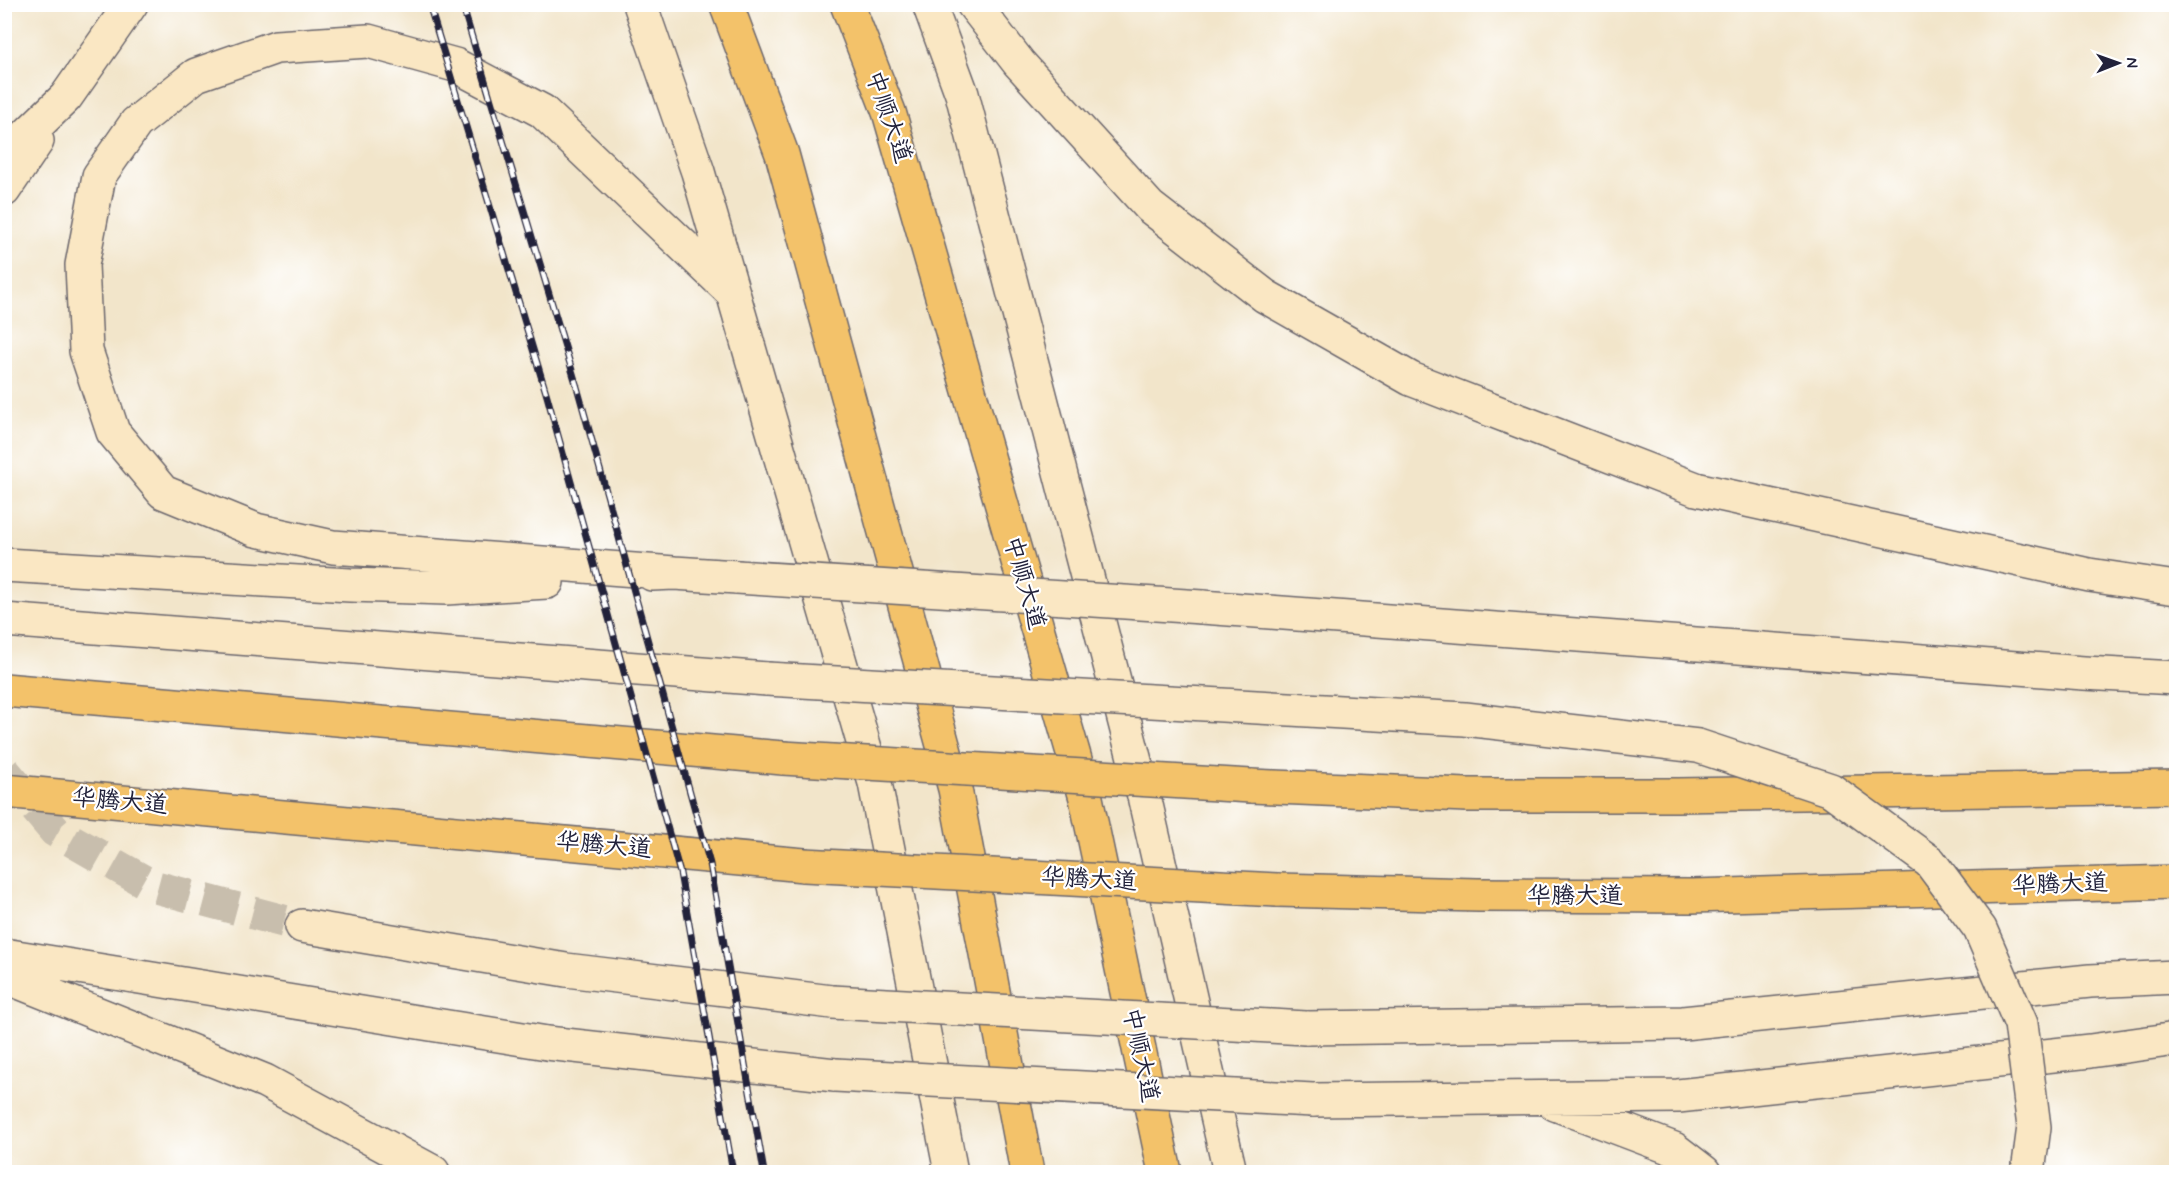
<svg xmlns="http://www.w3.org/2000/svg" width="2181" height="1177" font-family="Mynerve,'LXGW WenKai TC',sans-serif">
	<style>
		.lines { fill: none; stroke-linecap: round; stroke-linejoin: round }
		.secondary-tunnel { stroke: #c8bead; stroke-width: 33; stroke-dasharray: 33 16; stroke-linecap: butt }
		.secondary-casing { stroke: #6b666d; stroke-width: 36 }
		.trunk-casing { stroke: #6b666d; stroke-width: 36 }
		.secondary { stroke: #fae7c3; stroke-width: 33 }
		.trunk { stroke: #f3c26a; stroke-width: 33 }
		.rail-casing { stroke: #22223b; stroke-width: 7 }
		.rail { stroke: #fff; stroke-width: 4.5; stroke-dasharray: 14; stroke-linecap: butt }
		.secondary-bridge-casing { stroke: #6b666d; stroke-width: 36; stroke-linecap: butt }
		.trunk-bridge-casing { stroke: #6b666d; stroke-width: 36; stroke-linecap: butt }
		.secondary-bridge { stroke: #fae7c3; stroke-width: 33 }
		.trunk-bridge { stroke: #f3c26a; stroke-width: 33 }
		.labels { text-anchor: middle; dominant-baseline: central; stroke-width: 4.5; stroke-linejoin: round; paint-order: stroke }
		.street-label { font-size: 24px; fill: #22223b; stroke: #fff }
	</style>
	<rect width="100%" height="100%" fill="#fff"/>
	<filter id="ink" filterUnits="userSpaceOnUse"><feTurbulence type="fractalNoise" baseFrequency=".0167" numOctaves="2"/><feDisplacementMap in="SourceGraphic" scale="12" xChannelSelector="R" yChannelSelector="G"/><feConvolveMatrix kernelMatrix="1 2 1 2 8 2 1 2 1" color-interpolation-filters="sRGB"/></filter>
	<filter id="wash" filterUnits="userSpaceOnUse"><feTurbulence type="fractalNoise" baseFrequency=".008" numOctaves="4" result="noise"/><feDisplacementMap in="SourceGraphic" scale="24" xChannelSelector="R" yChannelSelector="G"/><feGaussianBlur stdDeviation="1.35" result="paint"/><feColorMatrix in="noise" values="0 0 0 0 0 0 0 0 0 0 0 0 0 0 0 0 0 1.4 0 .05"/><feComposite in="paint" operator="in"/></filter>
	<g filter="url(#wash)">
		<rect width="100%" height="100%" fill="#f2e5ca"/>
	</g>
	<g filter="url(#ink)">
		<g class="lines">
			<!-- secondary-tunnel -->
			<path class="secondary-tunnel" d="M4 771 55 831 152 886 302 926"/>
			<defs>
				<path id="secondary" d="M640 4 698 172 875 783 951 1172
					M929 4 962 94 1144 796 1230 1172
					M973 4 1019 63 1150 207 1265 296 1411 379 1696 489 2089 575 2176 588
					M4 157 66 97 131 4
					M4 190 37 141
					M4 565 350 585 446 588 547 582
					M674 573 333 547 256 530 163 492 113 432 86 351 82 265 99 176 136 123 196 75 276 47 368 41 455 65 542 111 733 293
					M652 574 674 573 737 577
					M1202 607 2084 673 2176 678
					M4 620 767 679
					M302 926 566 970 832 1002
					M4 955 547 1043 835 1075
					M4 976 265 1081 433 1172
					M1306 1028 1683 1023 2090 981 2176 977
					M1313 1100 1678 1096 2090 1051 2176 1039
					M1555 1104 1674 1149 1704 1172"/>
				<path id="trunk" d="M726 4 782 154 955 789 1027 1172
					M847 4 889 112 1086 798 1165 1172
					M4 690 783 758
					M1251 786 1467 795H1678L2176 787
					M4 791 804 865
					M1277 890 1478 895 1692 896 2176 882"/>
			</defs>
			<!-- secondary casing -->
			<use href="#secondary" class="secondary-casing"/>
			<!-- trunk casing -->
			<use href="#trunk" class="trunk-casing"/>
			<!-- secondary -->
			<use href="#secondary" class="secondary"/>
			<!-- trunk -->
			<use href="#trunk" class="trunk"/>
			<defs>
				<path id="rail" d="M429 4 547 396 680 873 733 1172
					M462 4 577 387 710 864 764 1172"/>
			</defs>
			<!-- rail casing -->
			<use href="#rail" class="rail-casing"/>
			<!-- rail -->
			<use href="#rail" class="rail"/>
			<defs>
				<path id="secondary-bridge" d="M737 577 1202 607
					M767 679 1465 719 1698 746 1831 790 1930 862 1980 929 2021 1024 2034 1127 2028 1172
					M832 1002 1306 1028
					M835 1075 1313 1100"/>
				<path id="trunk-bridge" d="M783 758 1251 786
					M804 865 1277 890"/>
			</defs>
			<!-- secondary-bridge casing -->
			<use href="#secondary-bridge" class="secondary-bridge-casing"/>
			<!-- trunk-bridge casing -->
			<use href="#trunk-bridge" class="trunk-bridge-casing"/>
			<!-- secondary-bridge -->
			<use href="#secondary-bridge" class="secondary-bridge"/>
			<!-- trunk-bridge -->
			<use href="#trunk-bridge" class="trunk-bridge"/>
		</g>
	</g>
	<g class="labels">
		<!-- street labels -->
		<g class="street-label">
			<text transform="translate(888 117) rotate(71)">中顺大道</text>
			<text transform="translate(1024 583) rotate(74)">中顺大道</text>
			<text transform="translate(120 802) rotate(5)">华腾大道</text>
			<text transform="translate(604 846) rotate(5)">华腾大道</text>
			<text transform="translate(1089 880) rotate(3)">华腾大道</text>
			<text transform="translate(2060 885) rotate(-2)">华腾大道</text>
			<text x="1575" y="896">华腾大道</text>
			<text transform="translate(1140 1055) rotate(78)">中顺大道</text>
		</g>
	</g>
	<!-- margin -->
	<rect width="2181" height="1177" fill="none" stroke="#fff" stroke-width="24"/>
	<!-- north arrow -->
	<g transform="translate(2118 63) rotate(89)" stroke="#ffffff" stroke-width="4.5" paint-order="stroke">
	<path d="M0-4.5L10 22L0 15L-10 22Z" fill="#22223b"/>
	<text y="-9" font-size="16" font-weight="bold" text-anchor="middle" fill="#22223b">N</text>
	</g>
</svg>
